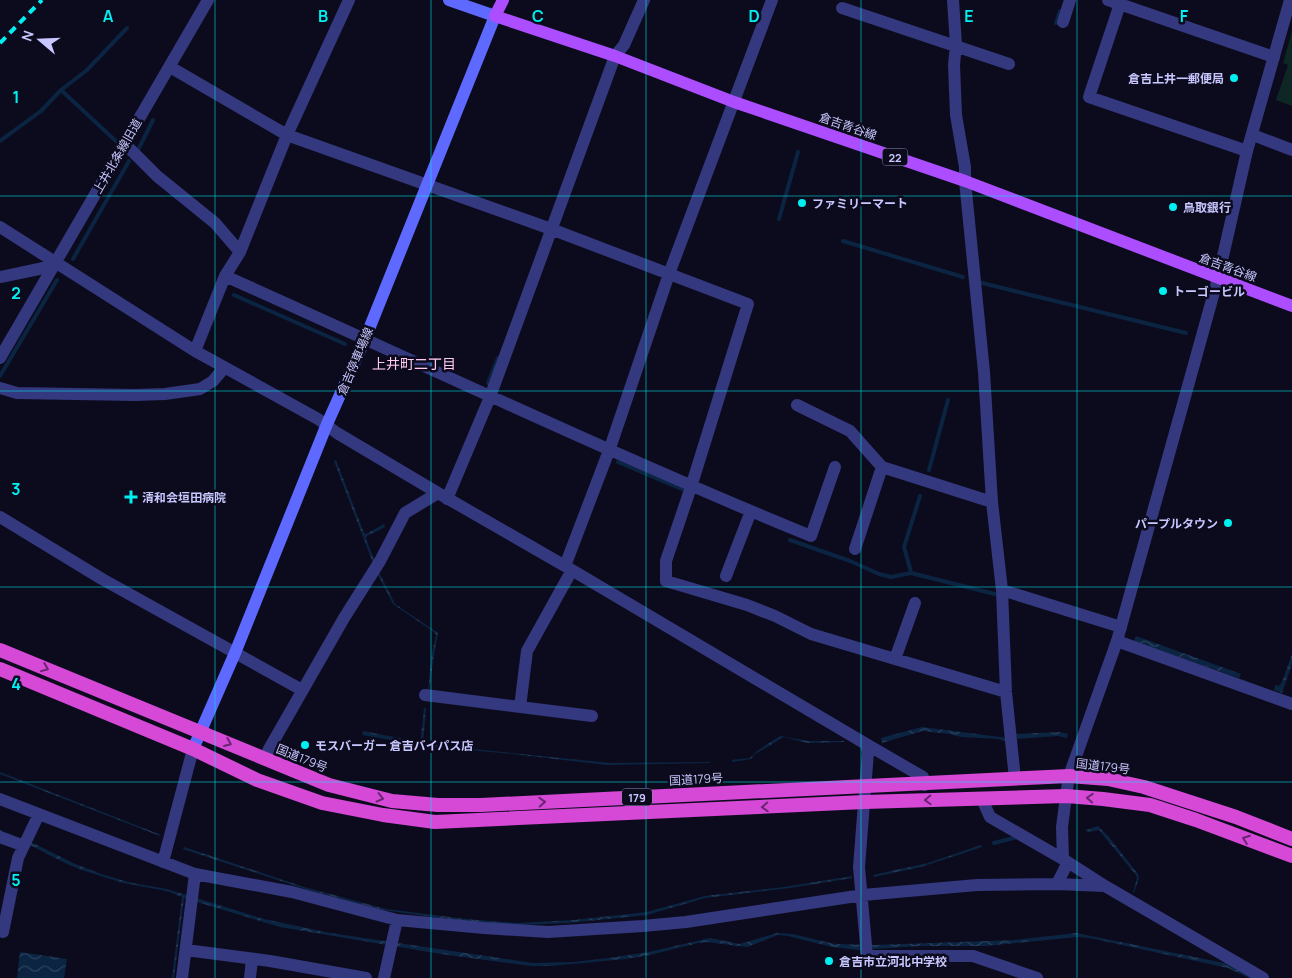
<svg xmlns="http://www.w3.org/2000/svg" width="1292" height="978" font-family="Manrope,'Noto Sans JP',sans-serif">
	<style>
		.green { fill: #0e2724 }
		.water { fill: url(#water-waves) }
		.lines { fill: none; stroke-linecap: round; stroke-linejoin: round }
		.stream { stroke: #0a2442; stroke-width: 4 }
		.minor { stroke: #34387e; stroke-width: 12 }
		.tertiary { stroke: #34387e; stroke-width: 12 }
		.secondary { stroke: #5e69ff; stroke-width: 12 }
		.primary { stroke: #ac4eff; stroke-width: 12 }
		.trunk { stroke: #d648d6; stroke-width: 14 }
		.rail { stroke: #00f0f2; stroke-width: 4; stroke-dasharray: 8 6; stroke-linecap: butt }
		.oneway { stroke: #672670 }
		.grid { fill: none; stroke: #00f0f2; stroke-width: 1; stroke-opacity: 0.55 }
		.poi-dot { fill: #00f0f2; stroke: #0c0b1d; stroke-width: 2 }
		.labels { text-anchor: middle; dominant-baseline: central; stroke-width: 5; stroke-linejoin: round; paint-order: stroke }
		.shield { fill: #0c0b1d; stroke: #908fbb; stroke-width: 1 }
		.shield-label { font-size: 11px; font-weight: bold; fill: #c8c7ff }
		.poi-label { font-size: 12px; font-weight: bold; fill: #c8c7ff; stroke: #0c0b1d; text-anchor: start }
		.street-label { font-size: 12px; fill: #c8c7ff; stroke: #0c0b1d }
		.neighbourhood-label { font-size: 14px; fill: #ffc9f0; stroke: #0c0b1d }
		.grid-label { font-size: 16px; text-anchor: middle; font-weight: bold; fill: #00f0f2; stroke: #0c0b1d; stroke-width: 5; stroke-linejoin: round; paint-order: stroke }
	</style>
	<defs>
		<pattern id="water-waves" width="16" height="10" patternUnits="userSpaceOnUse" patternTransform="scale(1.25)"><rect width="16" height="10" fill="#0a2442"/><path d="M0 5q4-4 8 0t8 0" fill="none" stroke="#2c425e"/></pattern>
	</defs>
	<rect width="100%" height="100%" fill="#0c0b1d"/>
	<!-- green -->
	<path class="green" d="M1292 31V106L1276 100 1288 65 1283 63Z"/>
	<!-- water -->
	<path class="water" d="M336 460 364 533 366 534 384 524 385 527 367 536 366 539 375 562 373 563 334 461Z
		M379 572 395 604 438 633 434 655 429 691 428 690 432 653 436 635 434 632 393 604 377 573Z
		M1136 636 1241 674 1239 678 1134 641Z
		M1292 654V664L1282 693 1274 690 1275 685 1279 686 1282 682Z
		M424 708 426 709 423 744 610 763 710 762V763L607 765 503 753 420 746Z
		M922 727 1008 738V742L998 739 961 737 950 734 922 731 882 743 881 738Z
		M363 731 409 740 408 743 362 735Z
		M1059 732 1068 734 1067 738 1058 736 1017 739 1016 734Z
		M780 736 808 741H844V742L807 743 784 737 755 754 751 759 732 762V760L750 758 757 751Z
		M0 772 161 835 160 836 0 774Z
		M1098 826 1108 836 1138 874 1139 878 1134 893H1133L1137 878 1136 875 1099 830 1087 832 1086 830Z
		M0 830 35 844 73 863 101 874 132 883 167 889 264 919 330 933 533 963 574 962 609 958 649 952 710 938 740 944 777 933 792 934 835 944 876 945 1014 940 1076 933 1229 964 1254 978H1249L1228 968 1090 938 1078 937 985 946H920L859 950 832 947 788 936 778 935 747 947 707 942 698 943 650 955 626 959 550 966H531L441 954 280 927 184 898 174 978H172L182 897 167 891 123 883 85 871 69 865 32 846 0 834Z
		M981 845 982 847 921 867 874 877 873 875 928 863Z
		M184 847 304 887 386 909 466 919 518 923 574 920 647 912 705 896 784 887 852 876V878L790 888 705 898 647 915 568 923 521 925 463 921 382 910 308 890 183 849Z
		M20 952 67 959 64 978H17Z"/>
	<g class="lines">
		<!-- stream -->
		<path class="stream" d="M1056 23 1060 11
			M61 90 118 143
			M0 141 41 111 61 90 87 70 127 28
			M137 152 153 120
			M779 219 798 152
			M843 241 963 277
			M73 259 129 161
			M982 283 1186 333
			M234 295 345 344
			M0 376 57 280
			M488 383 498 358
			M618 462 684 490
			M929 470 948 400
			M790 540 850 561 879 574 891 577 911 573 995 594
			M911 572 904 547 920 496
			M994 843 1018 837"/>
		<!-- minor -->
		<path class="minor" d="M953 0 956 45 954 65 956 115 965 167V181L984 372 992 502 1002 590 1006 692 1015 779
			M1108 0 1274 57
			M1120 4 1089 97 1247 151
			M842 8 1009 64
			M1063 22 1070 0
			M170 67 287 135 551 229 748 304 691 487 666 561V581L747 605 775 616 811 634 1006 692
			M1253 135 1292 150
			M124 143 157 176 215 223 240 252
			M0 227 195 351 318 419 337 433 438 493 565 566 866 744 868 752 859 867 867 956H973L1037 978
			M225 276C420 363 613 455 811 536L835 467
			M0 277 39 269 55 263
			M195 351 225 276 240 252 287 135 349 0
			M0 358 208 0
			M0 388 17 393 135 395 165 394 200 389 213 381 224 368
			M797 405 850 431 882 467 992 502
			M447 499 490 397 615 56 624 45 644 0
			M0 517 102 579 302 690
			M855 549 882 467
			M565 566 610 448 669 274 772 0
			M726 576 751 511
			M1002 590 1121 627
			M1117 641 1292 704
			M895 659 915 603
			M425 695 592 716
			M520 707 527 651 572 570
			M866 744 923 777 925 785
			M265 759 269 749 344 618 380 561 405 513 438 493
			M0 799 195 874 292 892 397 920 484 928 548 932 643 926 686 922 863 895 977 885 1057 884 1105 886
			M982 799 990 817 1063 859 1105 886 1263 978
			M0 837 24 846
			M1063 859 1062 827 1066 796
			M163 862 193 749
			M1057 884 1068 862
			M0 931 3 932 18 858 39 814
			M186 950 270 961 366 978
			M182 978 195 874
			M250 978 252 959
			M384 978 397 920"/>
		<!-- tertiary -->
		<path class="tertiary" d="M1066 796 1069 776 1117 641 1218 278 1247 151 1290 0"/>
		<!-- secondary -->
		<path class="secondary" d="M193 749 235 653 327 424 365 339 495 16 449 0"/>
		<!-- primary -->
		<path class="primary" d="M503 0 495 16 615 56 734 102 965 181 1292 306"/>
		<!-- trunk -->
		<path class="trunk" d="M0 650 329 785 392 801 438 805H481L1069 776 1108 779 1144 787 1236 817 1292 839
			M0 669 193 749 257 780 322 803 383 815 435 822 864 802 1066 796 1103 799 1150 805 1196 820 1292 856"/>
		<!-- rail -->
		<path class="rail" d="M0 43 42 0"/>
	</g>
	<!-- one-way arrows -->
	<defs><path id="oneway-chevron" d="M-2-3.5L2.5 0L-2 3.5" fill="none" stroke-width="1.6" stroke-linecap="round" stroke-linejoin="round" transform="scale(1.25)"/></defs>
	<g class="oneway">
		<use href="#oneway-chevron" transform="translate(45 668) rotate(22)"/>
		<use href="#oneway-chevron" transform="translate(228 743) rotate(23)"/>
		<use href="#oneway-chevron" transform="translate(380 798) rotate(14)"/>
		<use href="#oneway-chevron" transform="translate(1090 798) rotate(-176)"/>
		<use href="#oneway-chevron" transform="translate(928 800) rotate(178)"/>
		<use href="#oneway-chevron" transform="translate(542 802) rotate(-3)"/>
		<use href="#oneway-chevron" transform="translate(765 807) rotate(177)"/>
		<use href="#oneway-chevron" transform="translate(1246 839) rotate(-160)"/>
	</g>
	<!-- grid -->
	<path class="grid" d="M215 0V978M431 0V978M646 0V978M861 0V978M1077 0V978M0 196H1292M0 391H1292M0 587H1292M0 782H1292"/>
	<!-- markers -->
	<g class="poi-dot">
		<circle cx="1234" cy="78" r="5"/>
		<circle cx="802" cy="203" r="5"/>
		<circle cx="1173" cy="207" r="5"/>
		<circle cx="1163" cy="291" r="5"/>
		<path d="M128.5 489.5h5v5h5v5h-5v5h-5v-5h-5v-5h5z"/>
		<circle cx="1228" cy="523" r="5"/>
		<circle cx="305" cy="745" r="5"/>
		<circle cx="829" cy="961" r="5"/>
	</g>
	<g class="labels">
		<!-- shield labels -->
		<g class="shield">
			<rect x="882.5" y="148.5" width="25" height="17" rx="4"/>
			<rect x="622" y="788.5" width="30" height="17" rx="4"/>
		</g>
		<g class="shield-label">
			<text x="895" y="157">22</text>
			<text x="637" y="797">179</text>
		</g>
		<!-- poi labels -->
		<g class="poi-label">
			<text x="1224" y="78" text-anchor="end">倉吉上井一郵便局</text>
			<text x="812" y="203">ファミリーマート</text>
			<text x="1183" y="207">鳥取銀行</text>
			<text x="1173" y="291">トーゴービル</text>
			<text x="142" y="497">清和会垣田病院</text>
			<text x="1218" y="523" text-anchor="end">パープルタウン</text>
			<text x="315" y="745">モスバーガー 倉吉バイパス店</text>
			<text x="839" y="961">倉吉市立河北中学校</text>
		</g>
		<!-- street labels -->
		<g class="street-label">
			<text transform="translate(848 126) rotate(19)">倉吉青谷線</text>
			<text transform="translate(117 156) rotate(-60)">上井北条線旧道</text>
			<text transform="translate(1228 267) rotate(20)">倉吉青谷線</text>
			<text transform="translate(355 361) rotate(-67)">倉吉停車場線</text>
			<text transform="translate(302 758) rotate(22)">国道179号</text>
			<text transform="translate(1103 766) rotate(7)">国道179号</text>
			<text transform="translate(696 779) rotate(-3)">国道179号</text>
		</g>
		<!-- neighbourhood labels -->
		<g class="neighbourhood-label">
			<text x="414" y="363">上井町二丁目</text>
		</g>
	</g>
	<g class="grid-label">
		<text x="108" y="22">A</text>
		<text x="323" y="22">B</text>
		<text x="538" y="22">C</text>
		<text x="754" y="22">D</text>
		<text x="969" y="22">E</text>
		<text x="1184" y="22">F</text>
		<text x="16" y="103">1</text>
		<text x="16" y="299">2</text>
		<text x="16" y="495">3</text>
		<text x="16" y="690">4</text>
		<text x="16" y="886">5</text>
	</g>
	<!-- north arrow -->
	<g transform="translate(40 40) rotate(289)" stroke="#0c0b1d" stroke-width="4" paint-order="stroke">
	<path d="M0-4L9 19L0 12L-9 19Z" fill="#c8c7ff"/>
	<text y="-8" font-size="14" font-weight="bold" text-anchor="middle" fill="#c8c7ff">N</text>
	</g>
</svg>
